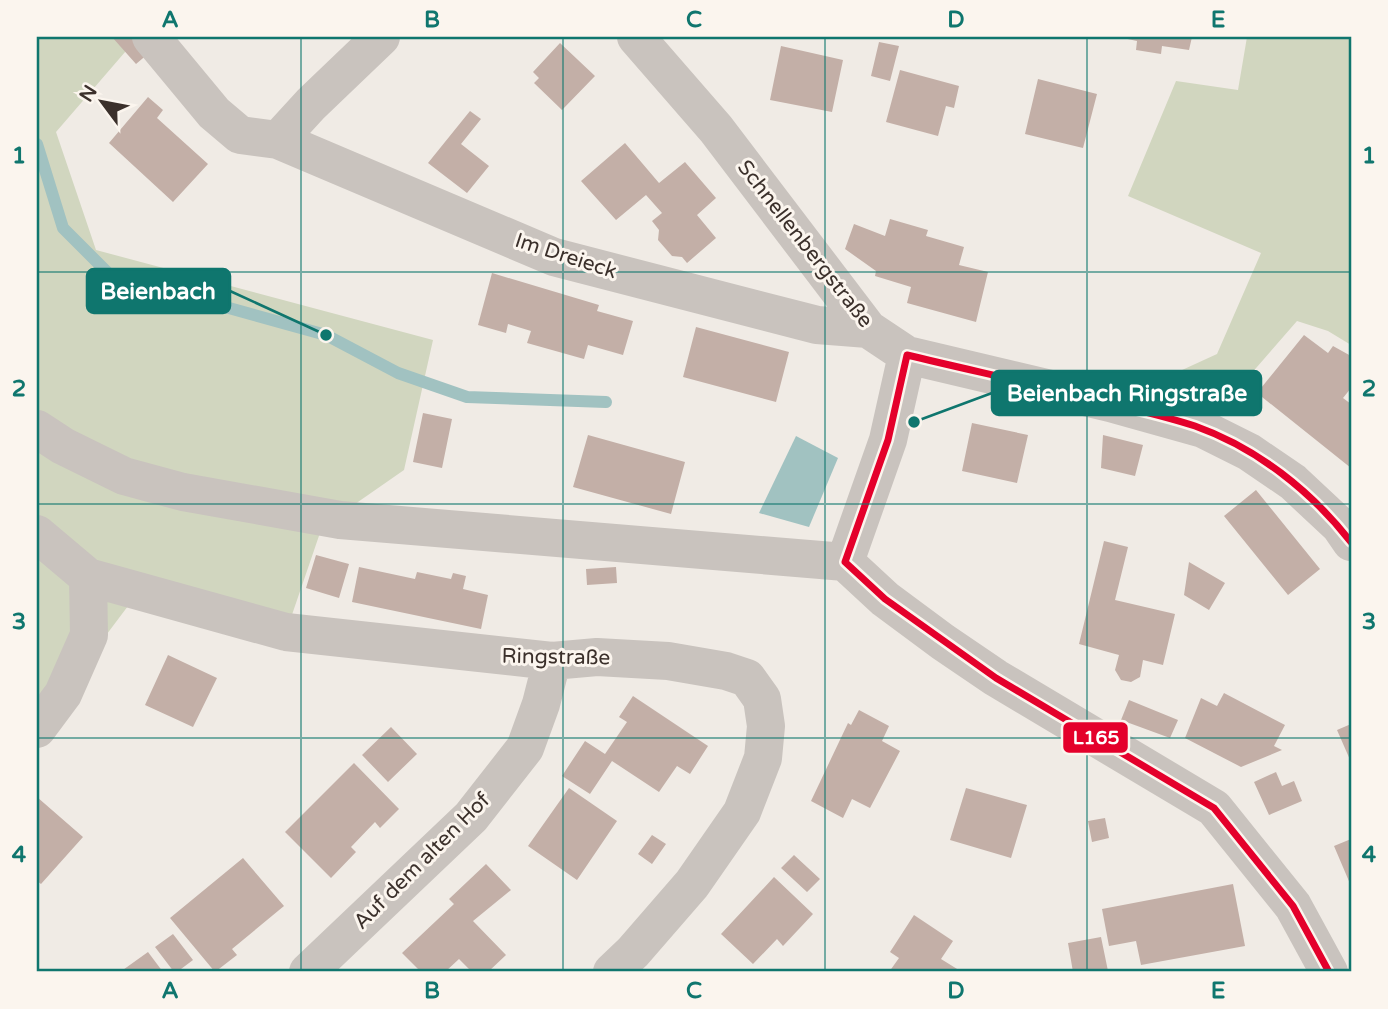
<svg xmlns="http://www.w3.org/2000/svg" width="1388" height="1009" font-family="'Varela Round',sans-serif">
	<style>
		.green { fill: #d1d6bf }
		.water { fill: #a1c2c1 }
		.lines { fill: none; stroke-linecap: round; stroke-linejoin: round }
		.stream { stroke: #a1c2c1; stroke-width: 12 }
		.building { fill: #c3afa7 }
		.minor { stroke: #c9c3be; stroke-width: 38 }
		.bus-1-casing { stroke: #fbf5ee; stroke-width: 12 }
		.bus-1 { stroke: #e4002b; stroke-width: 7 }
		.grid { fill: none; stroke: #0f766e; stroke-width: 2; stroke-opacity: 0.55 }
		.labels { text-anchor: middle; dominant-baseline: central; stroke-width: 6; stroke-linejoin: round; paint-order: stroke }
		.street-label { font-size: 21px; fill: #3b302b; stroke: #fbf5ee }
		.leader { fill: none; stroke: #0f766e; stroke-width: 2.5 }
		.callout-dot { fill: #0f766e; stroke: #fbf5ee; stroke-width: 2.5 }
		.callout { fill: #0f766e; stroke: #0f766e; stroke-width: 2.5 }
		.callout-label { font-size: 23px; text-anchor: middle; font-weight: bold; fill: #fff }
		.line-badge { stroke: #fbf5ee; stroke-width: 2.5 }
		.badge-label { font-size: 19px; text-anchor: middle; font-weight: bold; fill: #fff }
		.neatline { fill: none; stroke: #0f766e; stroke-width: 2.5 }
		.grid-label { font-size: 23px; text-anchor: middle; font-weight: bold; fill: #0f766e }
	</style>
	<rect width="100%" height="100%" fill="#f0ebe5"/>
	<!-- green -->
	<path class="green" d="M37 37H138L56 132 96 250 433 340 404 470 322 527 283 641 128 606 37 727Z
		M1247 37H1351V345L1328 331 1297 321 1203 429 1110 403 1217 354 1261 253 1128 196 1176 81 1238 90Z"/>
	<!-- water -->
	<path class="water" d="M796 436 838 458 809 527 759 513Z"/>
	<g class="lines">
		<!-- stream -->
		<path class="stream" d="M37 144 63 228 110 275 326 335 398 373 467 397 606 402"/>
	</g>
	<!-- building -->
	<path class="building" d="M112 37H135L149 53 136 64Z
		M1118 37H1192L1189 50 1162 46 1161 54 1136 50 1137 41Z
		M879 42 899 46 890 81 871 76Z
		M560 43 595 76 562 110 534 83 539 78 533 72Z
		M781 46 843 60 832 112 770 100Z
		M900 70 959 86 954 108 946 106 938 136 886 122Z
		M1038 79 1097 94 1083 148 1025 134Z
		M148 97 163 110 157 118 208 164 173 202 109 143Z
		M470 111 481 119 461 144 489 166 467 193 428 163Z
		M625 143 659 183 685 162 716 198 697 215 716 238 687 263 682 257 672 256 658 240 659 230 652 221 662 213 646 195 616 220 581 181Z
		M890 219 928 230 926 236 964 247 959 265 988 272 976 322 907 303 911 287 875 276 876 271 845 249 854 224 885 236Z
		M492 273 599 305 597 311 633 321 623 355 588 345 584 359 527 343 531 331 508 324 506 333 478 325Z
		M696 327 789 352 776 402 683 377Z
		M1304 335 1328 353 1333 346 1351 356V388L1343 398 1351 404V468L1257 393Z
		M423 413 452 419 442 468 413 462Z
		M972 423 1028 435 1017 483 962 471Z
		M588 435 685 462 671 514 573 487Z
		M1103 435 1143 445 1135 476 1101 468Z
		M1256 490 1320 569 1288 595 1224 516Z
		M1104 541 1128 547 1115 600 1175 614 1163 665 1143 660 1140 677 1131 682 1121 680 1115 670 1119 655 1079 644Z
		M316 555 349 564 339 598 306 588Z
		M1189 562 1225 583 1209 610 1184 595Z
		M359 567 415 579 417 572 451 579 453 573 466 576 463 589 488 595 481 629 352 602Z
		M616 567 617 583 587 585 586 569Z
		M168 655 217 678 193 727 145 705Z
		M1224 693 1285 725 1274 746 1282 750 1241 767 1185 738 1201 698 1217 706Z
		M633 696 708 746 690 774 677 766 659 792 612 761 590 794 562 776 585 741 605 754 627 722 619 717Z
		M1129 700 1178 720 1170 738 1121 720Z
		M859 710 889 726 882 741 900 751 870 808 852 799 843 818 811 801 848 723 851 725Z
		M1351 724V762L1337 730Z
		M391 727 417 754 388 782 362 755Z
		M354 763 399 809 380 828 375 822 351 847 356 852 331 878 285 832Z
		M1276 772 1282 786 1294 781 1302 801 1269 815 1254 782Z
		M569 788 617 821 577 880 528 846Z
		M966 788 1027 805 1011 858 950 840Z
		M37 797 83 837 41 884 37 881Z
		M1105 818 1109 838 1092 842 1088 821Z
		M652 835 666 844 652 864 638 854Z
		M1351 839V886L1334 846Z
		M794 855 820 879 807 892 781 868Z
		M243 858 284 906 232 949 237 955 215 972 170 918Z
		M486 864 511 890 473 921 506 955 488 972H472L459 959 445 972H421L402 953 454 904 449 899Z
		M774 877 813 914 783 946 777 939 753 964 721 934Z
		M1233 884 1245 946 1141 965 1136 941 1109 946 1102 909Z
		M914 915 953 941 941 959 962 972H889L899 958 890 952Z
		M173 934 193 960 177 972H174L155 947Z
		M1101 937 1108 971 1073 972 1068 943Z
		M148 952 163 972H120Z"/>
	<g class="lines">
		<!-- minor -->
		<path class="minor" d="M151 37 214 113 240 135 278 140 554 257 817 325 868 329
			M636 37 716 129 868 329 907 355 1110 403 1203 429 1249 452 1293 482 1340 526 1351 542
			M278 140 311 104 381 37
			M37 429 63 446 124 476 183 492 340 520 845 562 885 599 943 642 996 678 1214 808 1293 906 1329 972
			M37 534 88 577 286 632 552 661 597 657 668 661 726 671 747 678 762 699 766 726 763 758 742 812 692 884 633 952 612 972
			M845 562 888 440 907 355
			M37 729 63 694 89 635 88 577
			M308 972 471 817 525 748 541 704 552 661"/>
		<defs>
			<path id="bus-1" d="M1329 972 1293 906 1214 808 996 678 885 599 845 562 888 440 907 355C969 370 1031 383 1093 399 1127 408 1162 415 1195 426 1257 448 1311 491 1351 542"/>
		</defs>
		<!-- bus-1 casing -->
		<use href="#bus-1" class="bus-1-casing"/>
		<!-- bus-1 -->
		<use href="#bus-1" class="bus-1"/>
	</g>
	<!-- grid -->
	<path class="grid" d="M301 37V972M563 37V972M825 37V972M1087 37V972M37 272H1351M37 504H1351M37 738H1351"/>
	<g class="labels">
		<!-- street labels -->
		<g class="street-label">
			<text transform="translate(805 244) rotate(52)">Schnellenbergstraße</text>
			<text transform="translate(566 256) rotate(18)">Im Dreieck</text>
			<text transform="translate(556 657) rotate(1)">Ringstraße</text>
			<text transform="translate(422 861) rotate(-45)">Auf dem alten Hof</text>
		</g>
	</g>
	<!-- callouts -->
	<path class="leader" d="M326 335L230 291M914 422L992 393"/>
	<g class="callout-dot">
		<circle cx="326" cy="335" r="7"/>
		<circle cx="914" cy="422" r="7"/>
	</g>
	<g class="callout">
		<rect x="87" y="269" width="143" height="44" rx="7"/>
		<rect x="992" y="371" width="269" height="44" rx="7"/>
	</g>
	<g class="callout-label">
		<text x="158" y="299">Beienbach</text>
		<text x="1127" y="401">Beienbach Ringstraße</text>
	</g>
	<rect class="line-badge" x="1062" y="721" width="67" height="33" rx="7" fill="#e4002b"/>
	<g class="badge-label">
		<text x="1096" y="744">L165</text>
	</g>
	<!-- border -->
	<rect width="1388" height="1009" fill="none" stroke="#fbf5ee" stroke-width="77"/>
	<!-- north arrow -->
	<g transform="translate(102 102) rotate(302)" stroke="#fbf5ee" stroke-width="5" paint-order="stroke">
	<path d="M0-5L12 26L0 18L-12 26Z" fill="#3b302b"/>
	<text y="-10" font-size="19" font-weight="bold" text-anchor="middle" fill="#3b302b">N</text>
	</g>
	<rect x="38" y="38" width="1312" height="932" class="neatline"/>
	<g class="grid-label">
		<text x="170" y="27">A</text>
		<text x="432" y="27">B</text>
		<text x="694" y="27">C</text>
		<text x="956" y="27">D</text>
		<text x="1218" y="27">E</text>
		<text x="19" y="163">1</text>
		<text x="1369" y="163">1</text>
		<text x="19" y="396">2</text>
		<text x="1369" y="396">2</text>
		<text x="19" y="629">3</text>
		<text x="1369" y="629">3</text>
		<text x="19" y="862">4</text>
		<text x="1369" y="862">4</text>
		<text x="170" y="998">A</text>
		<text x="432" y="998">B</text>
		<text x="694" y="998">C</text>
		<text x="956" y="998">D</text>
		<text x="1218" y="998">E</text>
	</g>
</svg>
